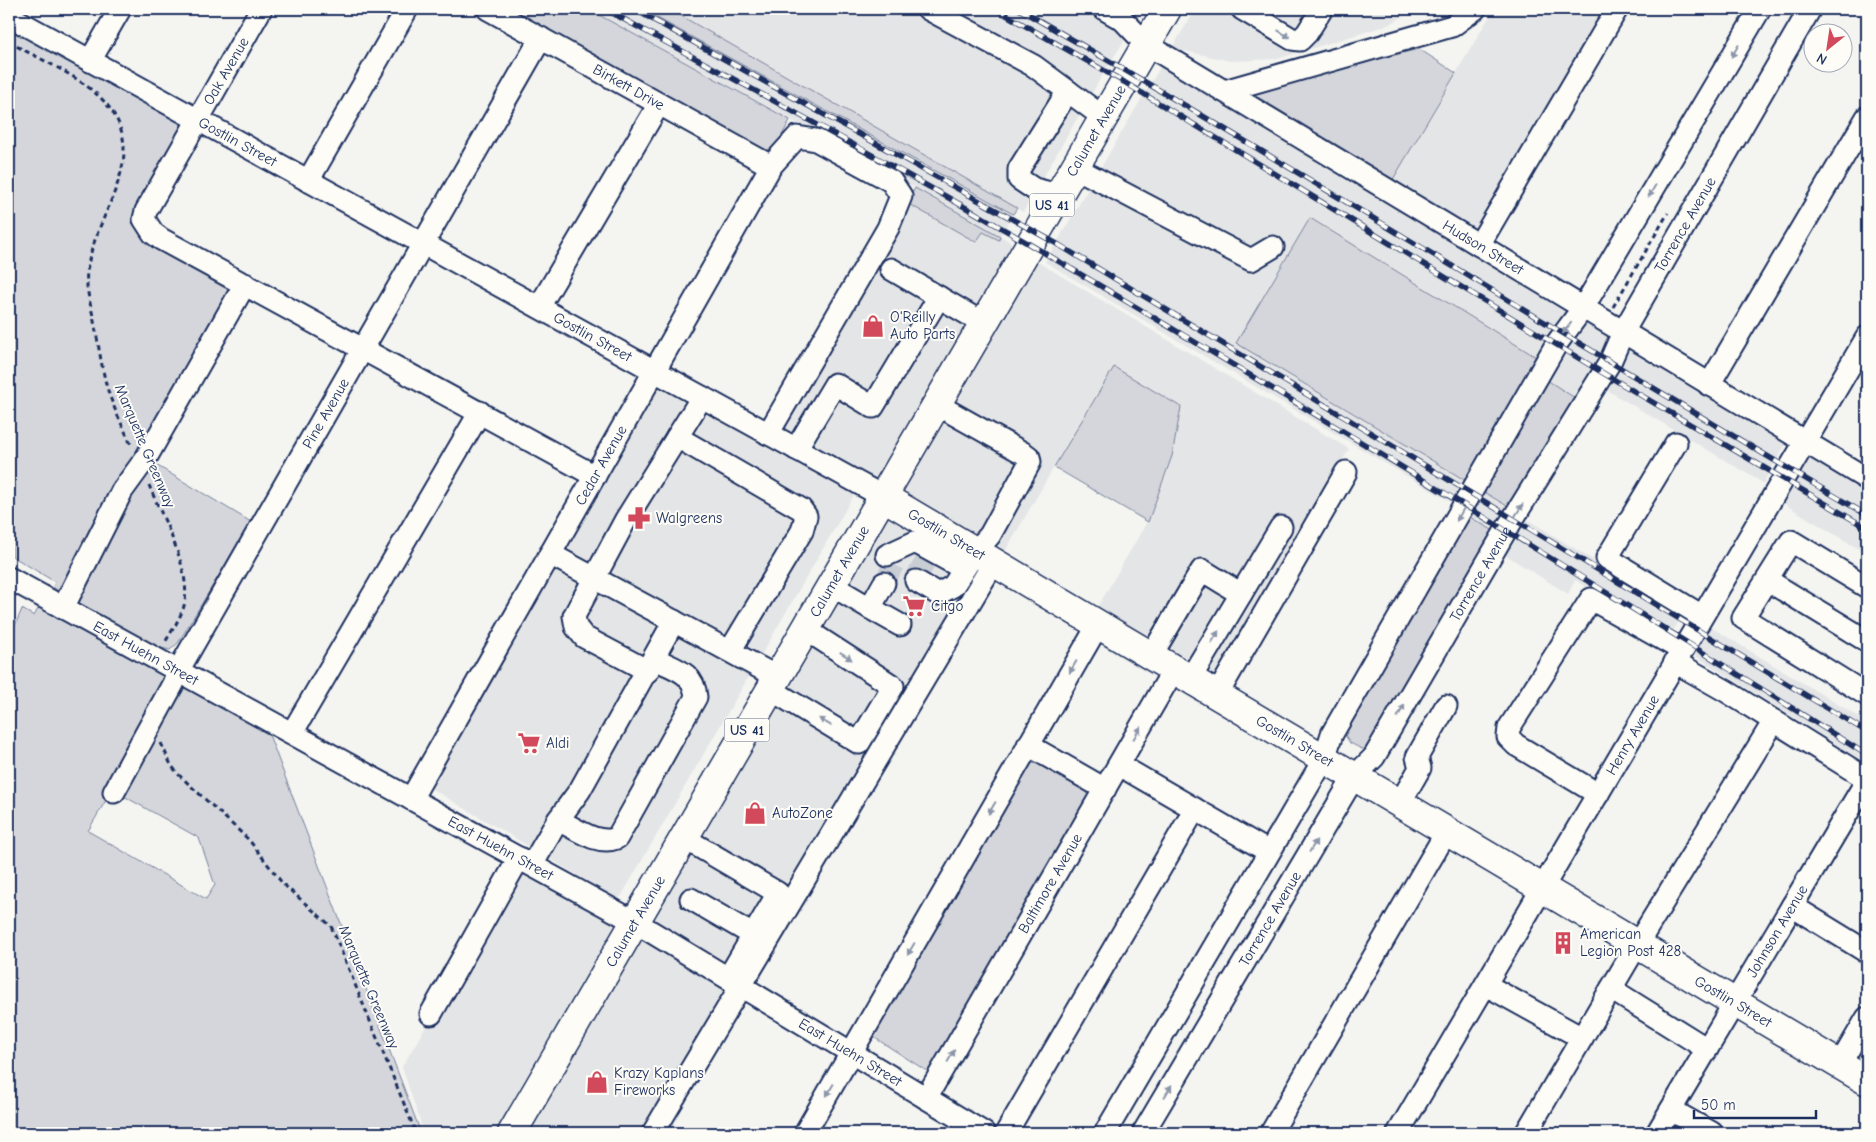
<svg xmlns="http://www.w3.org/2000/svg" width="1876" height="1142" font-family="'Comic Neue',sans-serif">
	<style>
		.built { fill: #e4e5e6 }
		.green { fill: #d4d6db; stroke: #78829c }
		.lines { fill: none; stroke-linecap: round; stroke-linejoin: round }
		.minor-tunnel { stroke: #c9cdd4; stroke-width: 21; stroke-dasharray: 21 11; stroke-linecap: butt }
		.minor-casing { stroke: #1b2f5e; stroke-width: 25 }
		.major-casing { stroke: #1b2f5e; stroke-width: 31 }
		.path { stroke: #1b2f5e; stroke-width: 3; stroke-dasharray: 5 4; stroke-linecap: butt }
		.minor { stroke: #fdfcf7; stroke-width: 21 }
		.major { stroke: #fdfcf7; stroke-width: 28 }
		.rail-casing { stroke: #1b2f5e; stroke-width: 5.5 }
		.rail { stroke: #fdfcf7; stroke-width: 4; stroke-dasharray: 11; stroke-linecap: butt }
		.oneway { fill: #8c96aa }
		.labels { text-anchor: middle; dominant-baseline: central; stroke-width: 4; stroke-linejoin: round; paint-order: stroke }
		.shield { fill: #fdfcf7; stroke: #5f6c8c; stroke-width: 1 }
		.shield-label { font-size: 14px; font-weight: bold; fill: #1b2f5e }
		.street-label { font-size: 15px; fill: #1b2f5e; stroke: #fdfcf7 }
		.poi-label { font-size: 15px; fill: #1b2f5e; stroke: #fdfcf7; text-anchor: start }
	</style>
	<rect width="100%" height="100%" fill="#f4f4f1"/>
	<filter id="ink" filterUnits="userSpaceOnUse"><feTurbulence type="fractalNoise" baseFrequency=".02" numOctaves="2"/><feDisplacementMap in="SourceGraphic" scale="10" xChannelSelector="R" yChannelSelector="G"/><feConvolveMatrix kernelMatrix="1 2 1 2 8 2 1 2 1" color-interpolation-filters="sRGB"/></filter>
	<g filter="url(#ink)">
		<!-- built -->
		<path class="built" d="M588 9H641L1013 214 1000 236 1021 248 880 491 780 435 915 188Z
			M669 9H1144L1100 79 1023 212Z
			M1196 9H1417L1388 25 1277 59 1230 61 1172 48Z
			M1494 9H1610L1480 234 1392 181Z
			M1161 66 1273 127 1567 309 1541 360 1310 218 1236 343 1468 482 1456 505 1045 262Z
			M1028 256 1349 449 1200 704 1082 634 1147 522 1054 467 668 1133H517Z
			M1584 321 1612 340 1578 400 1547 380Z
			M1626 343 1787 442 1763 483 1602 387Z
			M659 388 854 495 619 900 427 786Z
			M1810 454 1867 489V554L1781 502Z
			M1482 491 1514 510 1499 534 1468 516Z
			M1525 518 1683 615 1669 637 1575 580 1568 594 1504 554Z
			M1709 626 1867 722V749L1861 760 1694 655Z
			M521 864 629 924 507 1133H424L402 1067Z"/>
		<!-- green -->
		<path class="green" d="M507 9H588L790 120 777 145 765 151Z
			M641 9H669L1017 208 1013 214Z
			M9 28 183 124 132 223 170 251 236 287 141 456 251 522 178 643 170 650C130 642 85 613 53 587L55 582 12 556 9 438Z
			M1419 49 1456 73 1392 181 1240 92Z
			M915 188 1000 236 999 240 983 232 976 242 907 203Z
			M1310 218 1541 360 1468 482 1236 343Z
			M1114 367 1181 407 1172 456 1148 522 1054 467Z
			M1547 380 1578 400 1514 510 1482 491Z
			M1468 516 1499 534 1369 748 1362 749 1350 743 1345 735 1346 726Z
			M39 607 178 676 88 831 206 899 215 885 199 838 120 794 177 692 187 686 268 732 421 1133H9V718L13 630 22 609 34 616Z
			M1033 763H1039L1088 792 1089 796 932 1071 925 1070 872 1036 1029 765Z"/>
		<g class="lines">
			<!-- minor-tunnel -->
			<path class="minor-tunnel" d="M913 562 931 573
				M884 583 896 560"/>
			<defs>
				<g id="minor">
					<path d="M261 9 146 211 144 219 153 233 161 239 595 476"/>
					<path id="s1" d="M488 9 771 166"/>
					<path d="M928 9 1034 66 1103 117"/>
					<path id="s2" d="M1104 9 1123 20 1146 44 1867 479"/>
					<path d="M1242 9 1292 39 1300 40 1307 33 1322 9"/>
					<path id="s3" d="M9 16 882 496"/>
					<path d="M90 61 120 9"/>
					<path d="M1224 91 1452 26 1475 9"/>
					<path d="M1074 167 1251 260 1273 247"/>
					<path d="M308 181 407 9"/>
					<path d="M1058 195 1034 189 1019 179V169L1068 91"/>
					<path d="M1479 245 1617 9"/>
					<path d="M891 269 983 323"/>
					<path d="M539 307 659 104"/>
					<path d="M1709 385 1867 117"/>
					<path d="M677 437 801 509 806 516 802 531 730 651"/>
					<path d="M1676 443 1607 558 1702 616"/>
					<path d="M796 449 835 384 873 407 939 297"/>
					<path d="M550 554 777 677"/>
					<path d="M887 555 915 542 964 569"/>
					<path id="s4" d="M9 578 635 922 984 1133"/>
					<path d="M1767 580 1867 641"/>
					<path d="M916 581 938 594 953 586 976 551 990 535 1030 462 1029 457 1025 454 936 404"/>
					<path d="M884 583 870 608 900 625"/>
					<path d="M831 585 870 608"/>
					<path d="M1867 587 1791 541 1743 618 1867 695"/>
					<path d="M1241 594 1281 527"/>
					<path d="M63 608 122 491 146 458 245 284"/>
					<path d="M1151 656 1202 570 1241 594 1190 679"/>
					<path d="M1675 662 1726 691 1867 779"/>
					<path d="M648 671 584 637 576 627 574 616 626 519 702 397"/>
					<path d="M770 689 859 743 893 686 805 629"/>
					<path d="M1217 695 1346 472"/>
					<path d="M292 733 480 412"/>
					<path d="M1028 745 1105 789"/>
					<path d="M1119 765 1269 852"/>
					<path id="s5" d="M114 792 173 684 178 671 541 38"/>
					<path d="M1598 794 1516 745 1508 737 1509 728 1591 599 1682 650"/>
					<path id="s6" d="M411 799 771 166 797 137 816 140 891 181 901 196 888 228 768 434"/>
					<path d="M1400 803 1420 768 1417 757 1446 706"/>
					<path d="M558 820C575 828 597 846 617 838L696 697C694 672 675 669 655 659"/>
					<path d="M684 838 778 893 728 978"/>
					<path d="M532 865 558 820 580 790 674 621"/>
					<path d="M691 899 753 935"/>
					<path d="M1792 906 1867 952"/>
					<path d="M1486 985 1582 1038"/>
					<path d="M1611 989 1707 1049"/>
					<path d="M431 1014 519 858"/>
					<path d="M1840 1064 1867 1018"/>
					<path id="s7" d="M926 1098 1174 669"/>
					<path d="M1671 1110 1712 1133"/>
					<path d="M653 1133 994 562"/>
					<path d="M805 1133 1098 625"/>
					<path d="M1006 1133 1195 809"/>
					<path d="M1105 1133 1324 759 1332 734 1557 343 1583 308 1760 9"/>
					<path id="s8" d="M1143 1133 1354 777 1374 757 1506 530 1610 362 1623 332 1810 9"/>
					<path d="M1271 1133 1447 831"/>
					<path id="s9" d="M1398 1133 1867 337"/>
					<path d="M1526 1133 1638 943 1774 721"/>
					<path id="s10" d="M1657 1133 1867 780"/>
				</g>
				<g id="major">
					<path id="s11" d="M882 496 1867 1081"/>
					<path id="s12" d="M512 1133 1167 9"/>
				</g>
			</defs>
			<!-- minor casing -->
			<use href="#minor" class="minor-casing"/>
			<!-- major casing -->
			<use href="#major" class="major-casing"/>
			<!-- path -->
			<path class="path" d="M9 42C64 73 145 99 119 179 109 211 91 239 87 272 85 288 91 305 94 321 98 342 101 363 106 384 112 406 123 426 132 447
				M1613 307 1668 213
				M149 485C162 518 193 570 184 606 180 619 171 632 164 644
				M161 743 171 765 179 775 249 840 283 884 331 926 416 1133"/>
			<!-- minor -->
			<use href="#minor" class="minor"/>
			<!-- major -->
			<use href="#major" class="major"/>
			<defs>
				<path id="rail" d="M605 9C745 85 886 161 1024 241 1308 407 1588 580 1867 755
					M634 9 1059 245 1867 732
					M996 9 1124 82 1603 373 1867 528
					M1019 9C1305 172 1583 349 1867 515"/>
			</defs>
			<!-- rail casing -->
			<use href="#rail" class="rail-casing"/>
			<!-- rail -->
			<use href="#rail" class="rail"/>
		</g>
		<!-- one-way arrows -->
		<defs><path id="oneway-solid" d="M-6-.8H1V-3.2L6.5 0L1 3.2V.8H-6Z" transform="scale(1.25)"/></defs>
		<g class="oneway">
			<use href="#oneway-solid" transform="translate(1284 34) rotate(31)"/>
			<use href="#oneway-solid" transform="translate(1735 51) rotate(121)"/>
			<use href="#oneway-solid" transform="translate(1652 191) rotate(121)"/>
			<use href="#oneway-solid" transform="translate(1567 328) rotate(128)"/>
			<use href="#oneway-solid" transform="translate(1519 510) rotate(-58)"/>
			<use href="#oneway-solid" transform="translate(1460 515) rotate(120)"/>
			<use href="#oneway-solid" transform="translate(1215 637) rotate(-59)"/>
			<use href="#oneway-solid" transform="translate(846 656) rotate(33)"/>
			<use href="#oneway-solid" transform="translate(1073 667) rotate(120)"/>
			<use href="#oneway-solid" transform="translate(1401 711) rotate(-60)"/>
			<use href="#oneway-solid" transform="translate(825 722) rotate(-149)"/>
			<use href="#oneway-solid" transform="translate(1137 733) rotate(-60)"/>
			<use href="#oneway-solid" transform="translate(992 808) rotate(120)"/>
			<use href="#oneway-solid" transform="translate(1313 846) rotate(-59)"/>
			<use href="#oneway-solid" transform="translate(911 949) rotate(120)"/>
			<use href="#oneway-solid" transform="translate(951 1056) rotate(-60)"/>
			<use href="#oneway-solid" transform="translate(830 1090) rotate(120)"/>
			<use href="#oneway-solid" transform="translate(1168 1091) rotate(-59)"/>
		</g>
	</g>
	<!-- icons -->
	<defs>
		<symbol id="shop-bare" viewBox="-9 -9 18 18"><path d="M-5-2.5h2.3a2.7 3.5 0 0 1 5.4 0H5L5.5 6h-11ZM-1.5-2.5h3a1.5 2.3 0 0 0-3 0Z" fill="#d1495b" stroke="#fdfcf7" stroke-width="2.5" paint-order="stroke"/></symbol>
		<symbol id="pharmacy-bare" viewBox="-9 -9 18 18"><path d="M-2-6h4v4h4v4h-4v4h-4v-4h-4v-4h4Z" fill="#d1495b" stroke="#fdfcf7" stroke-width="2.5" paint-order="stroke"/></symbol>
		<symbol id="supermarket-bare" viewBox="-9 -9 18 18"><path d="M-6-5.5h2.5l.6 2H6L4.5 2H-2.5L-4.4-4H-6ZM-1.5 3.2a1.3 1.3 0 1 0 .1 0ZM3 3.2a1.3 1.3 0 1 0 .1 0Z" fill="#d1495b" stroke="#fdfcf7" stroke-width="2.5" paint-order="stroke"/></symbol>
		<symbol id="building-bare" viewBox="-9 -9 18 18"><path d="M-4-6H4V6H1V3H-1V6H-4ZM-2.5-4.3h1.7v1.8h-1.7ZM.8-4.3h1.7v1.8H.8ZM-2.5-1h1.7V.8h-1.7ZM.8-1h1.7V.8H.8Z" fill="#d1495b" stroke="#fdfcf7" stroke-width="2.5" paint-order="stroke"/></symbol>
	</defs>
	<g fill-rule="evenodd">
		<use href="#shop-bare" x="857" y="310" width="32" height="32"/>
		<use href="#pharmacy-bare" x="623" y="502" width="32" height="32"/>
		<use href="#supermarket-bare" x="898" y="590" width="32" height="32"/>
		<use href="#supermarket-bare" x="513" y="727" width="32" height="32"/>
		<use href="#shop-bare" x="739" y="797" width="32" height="32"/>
		<use href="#building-bare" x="1547" y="927" width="32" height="32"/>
		<use href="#shop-bare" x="581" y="1066" width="32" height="32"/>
	</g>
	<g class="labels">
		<!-- shield labels -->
		<g class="shield">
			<rect x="1029.5" y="193.5" width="45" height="23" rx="4"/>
			<rect x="724.5" y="718.5" width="45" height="23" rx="4"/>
		</g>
		<g class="shield-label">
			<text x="1052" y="205">US 41</text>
			<text x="747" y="730">US 41</text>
		</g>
		<!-- street labels -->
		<g class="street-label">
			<text transform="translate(226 71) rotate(-60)">Oak Avenue</text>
			<text stroke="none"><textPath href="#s1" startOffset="161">Birkett Drive</textPath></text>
			<text stroke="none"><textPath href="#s12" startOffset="1160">Calumet Avenue</textPath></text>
			<text stroke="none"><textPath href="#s3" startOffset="261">Gostlin Street</textPath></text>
			<text stroke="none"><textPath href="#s8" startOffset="1059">Torrence Avenue</textPath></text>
			<text stroke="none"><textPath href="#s2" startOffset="449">Hudson Street</textPath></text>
			<text stroke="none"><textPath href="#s3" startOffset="666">Gostlin Street</textPath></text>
			<text stroke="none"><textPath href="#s5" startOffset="434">Pine Avenue</textPath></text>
			<text transform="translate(145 446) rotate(67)">Marquette Greenway</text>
			<text stroke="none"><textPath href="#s6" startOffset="384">Cedar Avenue</textPath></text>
			<text stroke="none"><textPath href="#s11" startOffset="75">Gostlin Street</textPath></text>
			<text stroke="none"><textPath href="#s12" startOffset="650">Calumet Avenue</textPath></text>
			<text stroke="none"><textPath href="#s8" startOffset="654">Torrence Avenue</textPath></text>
			<text stroke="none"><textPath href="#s4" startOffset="156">East Huehn Street</textPath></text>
			<text stroke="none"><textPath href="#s9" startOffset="462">Henry Avenue</textPath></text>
			<text stroke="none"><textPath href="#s11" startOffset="480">Gostlin Street</textPath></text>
			<text stroke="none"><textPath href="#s4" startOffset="561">East Huehn Street</textPath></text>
			<text stroke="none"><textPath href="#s7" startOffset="248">Baltimore Avenue</textPath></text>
			<text stroke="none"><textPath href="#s8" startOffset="249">Torrence Avenue</textPath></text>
			<text stroke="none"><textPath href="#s12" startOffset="245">Calumet Avenue</textPath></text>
			<text stroke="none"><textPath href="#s10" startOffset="235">Johnson Avenue</textPath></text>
			<text transform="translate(369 987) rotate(67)">Marquette Greenway</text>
			<text stroke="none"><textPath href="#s11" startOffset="990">Gostlin Street</textPath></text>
			<text stroke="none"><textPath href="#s4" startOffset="966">East Huehn Street</textPath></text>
		</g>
		<!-- poi labels -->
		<g class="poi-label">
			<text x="890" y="317">O'Reilly<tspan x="890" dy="17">Auto Parts</tspan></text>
			<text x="656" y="518">Walgreens</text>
			<text x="931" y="606">Citgo</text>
			<text x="546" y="743">Aldi</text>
			<text x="772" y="813">AutoZone</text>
			<text x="1580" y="934">American<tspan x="1580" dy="17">Legion Post 428</tspan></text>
			<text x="614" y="1073">Krazy Kaplans<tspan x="614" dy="17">Fireworks</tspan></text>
		</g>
	</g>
	<!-- margin -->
	<rect width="1876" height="1142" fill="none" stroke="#fdfcf7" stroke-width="30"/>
	<rect x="15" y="15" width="1846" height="1112" fill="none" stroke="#1b2f5e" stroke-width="2" filter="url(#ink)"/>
	<!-- north arrow -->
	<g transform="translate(1828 48) rotate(210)"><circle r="24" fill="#fdfcf7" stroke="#a3aaba"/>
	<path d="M0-4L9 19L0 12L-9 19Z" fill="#d1495b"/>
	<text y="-8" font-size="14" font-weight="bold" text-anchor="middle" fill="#1b2f5e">N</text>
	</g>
	<!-- scale -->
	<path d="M1694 1110v8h122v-8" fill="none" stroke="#1b2f5e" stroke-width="2.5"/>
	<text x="1701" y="1110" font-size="15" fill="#1b2f5e" stroke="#fdfcf7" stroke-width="4" paint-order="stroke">50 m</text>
</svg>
